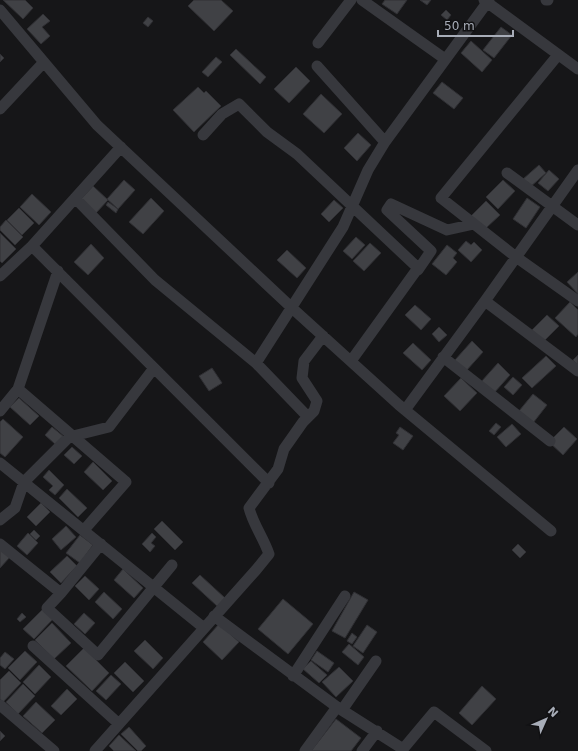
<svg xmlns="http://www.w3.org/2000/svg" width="578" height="751" font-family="'DejaVu Sans',sans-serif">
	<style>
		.building { fill: #404145; stroke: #303034 }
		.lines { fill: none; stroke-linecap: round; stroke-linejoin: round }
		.street { stroke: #37383d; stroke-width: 11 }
	</style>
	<rect width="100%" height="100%" fill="#161618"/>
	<!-- building -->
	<path class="building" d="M3 0H25L33 8 23 19Z
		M194 0H221L233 11 214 31 188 6Z
		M385 0H407L397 14 382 4Z
		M420 0H431L427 5Z
		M446 10 451 15 447 20 441 15Z
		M43 14 50 21 42 27 50 36 41 44 27 29Z
		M148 17 153 21 148 27 143 23Z
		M501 27 512 35 494 58 483 50Z
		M471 41 492 60 482 72 461 53Z
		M236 49 266 77 260 84 230 55Z
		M0 54 4 58 0 62Z
		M216 57 222 62 208 77 202 72Z
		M296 67 310 81 289 103 274 89Z
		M442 82 463 98 454 109 433 93Z
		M198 87 204 93 206 91 221 106 194 132 173 110Z
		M321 94 342 114 324 133 303 114Z
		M358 133 371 145 357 161 344 148Z
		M539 165 546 173 529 188 522 180Z
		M549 170 559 179 548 191 538 183Z
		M124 180 135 190 118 209 107 199Z
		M503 180 515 191 498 209 486 197Z
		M93 186 108 200 96 213 81 199Z
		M32 194 51 212 39 225 20 207Z
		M151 198 164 211 143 234 129 222Z
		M527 198 540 207 526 228 513 219Z
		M334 200 343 208 329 222 321 214Z
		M486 201 500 215 486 228 470 217Z
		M108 202 118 209 116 213 106 205Z
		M19 208 34 223 22 235 7 220Z
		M6 220 23 237 15 245 0 230V227Z
		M0 233 16 249 2 263 0 261Z
		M356 237 365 245 352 259 343 251Z
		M466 241 471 245 474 242 482 250 471 262 458 250Z
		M370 243 381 253 364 271 353 261Z
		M91 244 104 258 88 275 74 262Z
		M447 245 457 253 453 258 457 262 446 275 432 264Z
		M287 250 306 268 297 278 277 260Z
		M578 272V294L567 282Z
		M570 302 578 310V334L576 337 555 318Z
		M415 305 431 319 421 330 405 315Z
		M547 315 559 326 544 341 532 330Z
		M439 327 447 335 439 342 432 334Z
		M472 341 483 352 466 371 455 360Z
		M413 343 431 360 422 370 403 353Z
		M578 355V365L573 360Z
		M546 356 556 366 532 388 522 378Z
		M498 363 510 375 494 393 481 382Z
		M212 368 222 383 209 391 199 376Z
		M513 377 522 385 513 395 504 387Z
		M461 378 477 393 460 411 444 396Z
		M533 394 547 405 533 423 519 411Z
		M19 398 39 416 30 425 10 407Z
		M3 419 23 437 5 457 0 453V422Z
		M496 423 501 427 494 435 489 431Z
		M512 424 521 434 506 447 497 437Z
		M52 427 63 436 55 444 45 435Z
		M400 427 413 436 403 450 393 443 399 435 396 433Z
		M564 427 577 439 563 455 549 442Z
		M72 447 82 456 74 464 64 455Z
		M93 462 112 481 103 490 84 472Z
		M49 470 64 485 55 495 49 490 53 486 43 477Z
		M67 489 87 508 78 517 59 498Z
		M41 503 50 512 36 526 27 517Z
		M162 521 183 542 175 550 154 529Z
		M66 526 76 537 61 550 52 539Z
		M34 530 40 536 36 540 30 534Z
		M28 533 38 543 27 555 17 546Z
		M152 533 156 537 151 543 155 546 150 552 142 544Z
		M80 535 93 545 80 563 66 553Z
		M518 544 526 552 520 558 512 550Z
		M0 547 10 557 0 568Z
		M67 556 77 566 61 583 50 572Z
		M123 569 143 588 134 598 114 580Z
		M200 575 225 598 217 606 192 583Z
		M85 576 99 589 89 600 75 586Z
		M104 592 122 609 113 619 95 602Z
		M354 592 368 600 345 638 332 631Z
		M283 599 313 624 288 654 258 629Z
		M43 609 53 619 34 639 23 629Z
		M22 613 26 617 20 622 17 619Z
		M84 613 95 623 85 634 74 624Z
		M52 623 71 643 54 659 35 640Z
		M219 624 239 642 222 660 203 642Z
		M367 625 377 632 363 653 353 646Z
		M352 633 357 637 352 644 347 641Z
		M145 640 163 658 153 669 134 651Z
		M349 644 364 657 358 665 342 652Z
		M84 648 109 673 92 691 66 666Z
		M25 651 37 662 20 680 8 668Z
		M317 651 334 663 328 672 311 660Z
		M5 652 14 659 5 669 0 665V658Z
		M311 661 327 675 319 683 303 669Z
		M125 662 144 681 133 692 114 673Z
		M39 665 51 677 35 694 23 682Z
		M339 667 353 681 336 697 322 682Z
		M9 671 21 683 3 702 0 699V680Z
		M111 675 121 684 106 700 96 691Z
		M23 684 35 696 18 714 6 702Z
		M482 686 496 699 472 725 459 713Z
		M67 689 77 699 61 715 51 706Z
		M36 702 55 720 42 733 23 716Z
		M336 719 361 738 351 751H311Z
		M129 727 146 746 141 751H138L121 734Z
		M0 731 5 736 0 741Z
		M119 735 136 751H114L109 746Z"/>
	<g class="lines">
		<!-- street -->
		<path class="street" d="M362 0 445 59
			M484 0 578 69
			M546 0H548
			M0 10 97 125 292 308 399 405 551 531
			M318 43 351 0
			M558 55 441 198 516 257 578 301
			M317 66 385 142
			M0 109 44 62
			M203 135 222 114 239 104 267 132 297 154 418 268 351 361
			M507 173 578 225
			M75 198 155 280 256 363 308 417
			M32 246 269 483
			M418 270 431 251 387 210 391 204 447 230 474 224
			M0 276 32 246 121 147
			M485 301 578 371
			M443 357 550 441
			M256 363 343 227 368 170 385 142 489 0
			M18 389 58 271
			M405 410 485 301 578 170
			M0 411 18 389 126 482 84 530
			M73 436 109 427 154 368
			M0 463 204 628
			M0 520 15 508 24 482 71 435
			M0 544 61 593 47 608 98 655 172 565
			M61 593 101 544
			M214 616 337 707 403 749 434 712 486 751
			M33 646 119 724
			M293 676 345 596
			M0 705 54 751
			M342 710 376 661
			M95 751 256 570 269 554C263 537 253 524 249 508L278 469 284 449 303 422 314 411 317 401 302 378 304 361 323 336
			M305 751 337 707
			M362 751 377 731"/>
	</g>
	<!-- north arrow -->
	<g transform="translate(546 719) rotate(45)" stroke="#111113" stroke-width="3" paint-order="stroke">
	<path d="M0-3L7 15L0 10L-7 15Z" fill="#a8adb8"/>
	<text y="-6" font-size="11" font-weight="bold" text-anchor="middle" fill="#a8adb8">N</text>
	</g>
	<!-- scale -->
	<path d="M438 30v6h75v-6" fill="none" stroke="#a8adb8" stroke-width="2"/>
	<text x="444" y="30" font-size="12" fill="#a8adb8" stroke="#111113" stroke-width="3" paint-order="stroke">50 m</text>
</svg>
